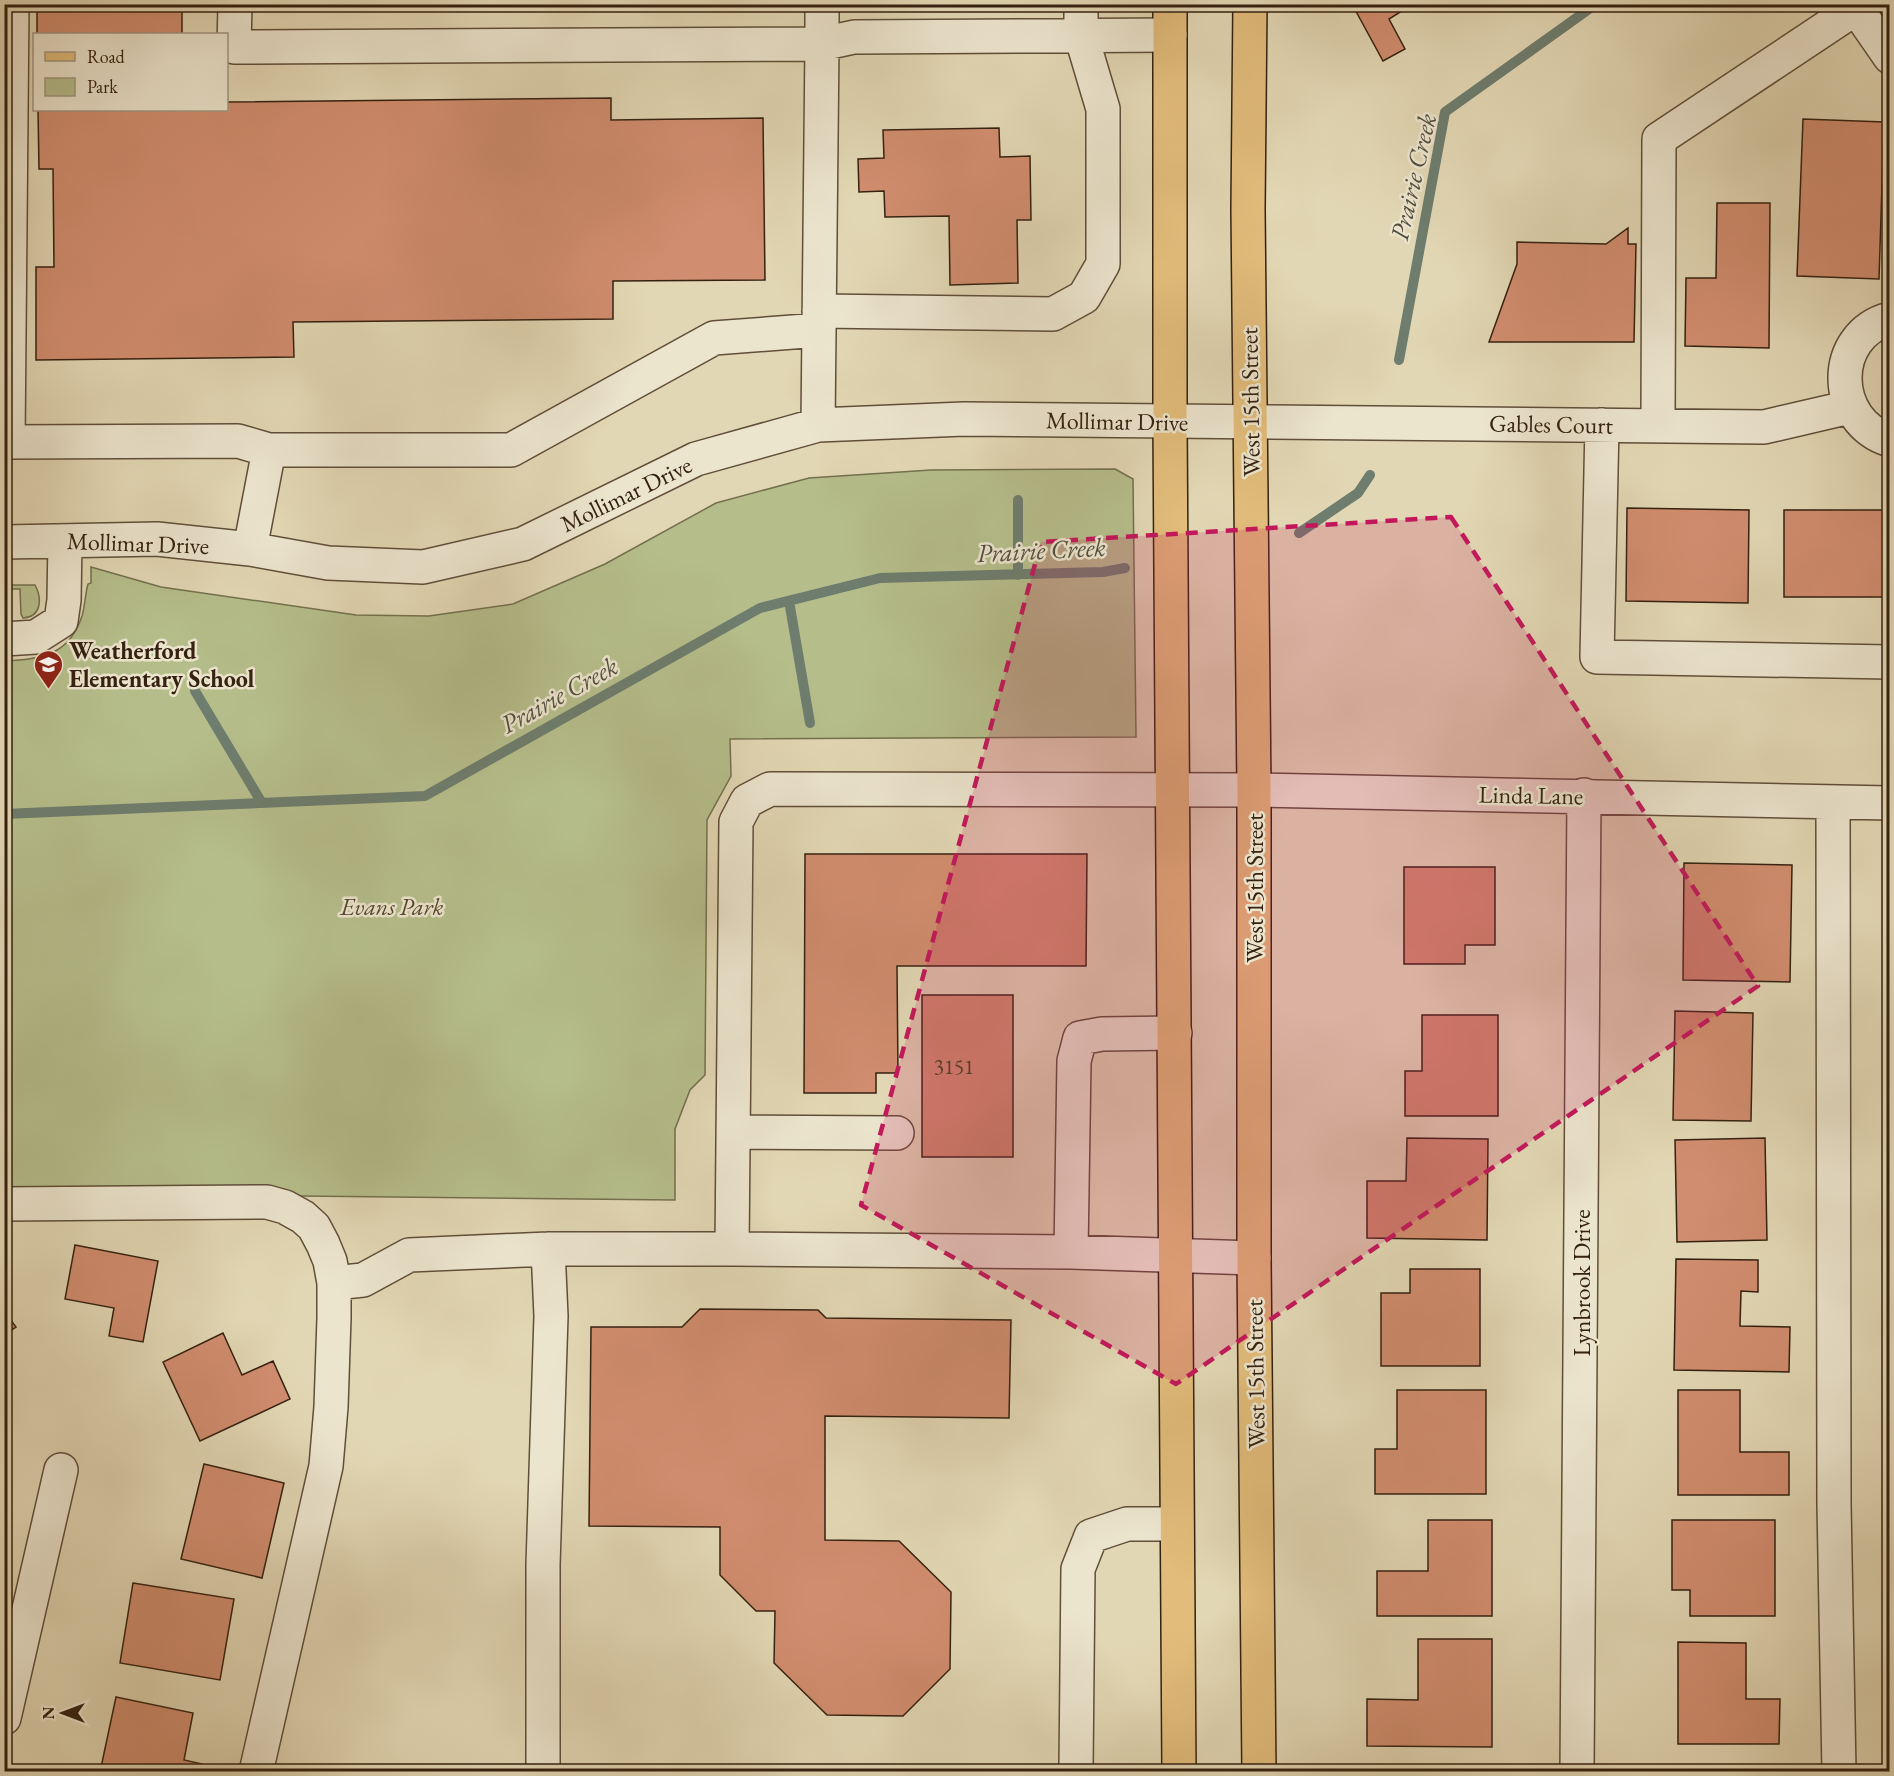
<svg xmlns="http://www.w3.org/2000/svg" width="1894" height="1776" font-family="'EB Garamond',serif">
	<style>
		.green { fill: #b5be8b; stroke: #74704e; stroke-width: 1.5 }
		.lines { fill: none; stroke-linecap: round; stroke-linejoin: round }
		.stream { stroke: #6e7d6e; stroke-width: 10 }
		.building { fill: #d18d6f; stroke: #342110; stroke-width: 1.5 }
		.minor-casing { stroke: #604e39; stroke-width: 36 }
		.major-casing { stroke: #342110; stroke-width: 36 }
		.minor { stroke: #ece5ce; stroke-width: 33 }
		.major { stroke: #e1bc7a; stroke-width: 33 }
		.marked { fill: #c2185b; fill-opacity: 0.2; stroke: #c2185b; stroke-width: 4.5; stroke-dasharray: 12 8; stroke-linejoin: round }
		.labels { text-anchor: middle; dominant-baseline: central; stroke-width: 5; stroke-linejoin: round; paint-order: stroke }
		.number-label { font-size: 21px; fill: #5b3c28 }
		.street-label { font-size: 24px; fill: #342110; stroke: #ece5ce }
		.poi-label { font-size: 24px; font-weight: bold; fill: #342110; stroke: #ece5ce; text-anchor: start }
		.park-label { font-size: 24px; font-style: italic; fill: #54482f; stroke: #ece5ce }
		.water-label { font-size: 26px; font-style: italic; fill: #514f3f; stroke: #ece5ce }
	</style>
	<rect width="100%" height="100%" fill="#e2d7b4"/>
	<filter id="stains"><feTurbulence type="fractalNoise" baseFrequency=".00333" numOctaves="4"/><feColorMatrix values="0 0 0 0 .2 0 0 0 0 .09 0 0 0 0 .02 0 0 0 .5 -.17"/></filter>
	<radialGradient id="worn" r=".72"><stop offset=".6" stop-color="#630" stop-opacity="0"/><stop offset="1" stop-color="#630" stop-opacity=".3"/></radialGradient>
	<!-- green -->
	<path class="green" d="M1115 469 1133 479 1136 737 730 739 731 776 707 820 705 1075 690 1090 675 1129V1200L5 1193 4 661C41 659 69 656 82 616 85 606 85 595 88 584L91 583V567L161 587 356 615 429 616 513 604 605 564 716 503 809 478 931 470Z
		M4 585H35C42 598 42 617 23 618L21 614 20 589H5Z"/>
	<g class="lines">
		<!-- stream -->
		<path class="stream" d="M1399 360 1445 112 1596 4
			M1018 500V575
			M1299 533 1358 493 1370 475
			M789 601 810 723
			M195 691 262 803
			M4 814 425 796 760 608 880 578 1103 572 1125 568"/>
	</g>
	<!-- building -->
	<path class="building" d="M37 4H182V34H37Z
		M1352 4H1413L1389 19 1405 49 1383 61Z
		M611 98V120L763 118 765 280 613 281V319L293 322 294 357 36 360V267H54L53 169H39L38 110H226V102Z
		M1803 119 1884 122 1879 279 1797 276Z
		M999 128 1000 157 1030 156 1031 220H1017L1018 283 950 285 949 216 885 217 884 191 859 192 858 159 884 158 883 130Z
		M1717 203H1770L1769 348 1685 346 1686 278H1716Z
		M1628 228V244H1636L1634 342H1489L1517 264V242L1606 244Z
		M1627 508 1749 510 1748 603 1626 601Z
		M1784 510H1890V597H1784Z
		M805 854H1087L1086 966H897L898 1073H876V1093H804Z
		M1684 863 1792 865 1790 982 1683 980Z
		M1404 867H1495V945H1465V964H1404Z
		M922 995H1013V1157H922Z
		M1675 1011 1753 1013 1751 1121 1673 1120Z
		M1422 1015H1498V1116H1405V1071H1422Z
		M1407 1138 1488 1139 1487 1240 1367 1238V1181H1406Z
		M1765 1138 1767 1240 1677 1242 1675 1140Z
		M75 1245 158 1261 143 1342 109 1336 114 1308 65 1299Z
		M1676 1259 1758 1260V1292L1741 1291 1740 1326 1790 1327 1789 1372 1674 1370Z
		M1410 1269H1480V1366H1381V1293H1410Z
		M700 1309 818 1310 826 1318 1011 1320 1009 1418 825 1416V1540L899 1541 951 1592 950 1669 903 1716 827 1715 774 1663 775 1611H756L720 1575V1527L589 1526 591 1327H682Z
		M4 1311 16 1327 4 1335Z
		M223 1333 242 1375 273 1361 290 1399 200 1441 163 1362Z
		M1886 1349H1890V1401H1886Z
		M1397 1390H1486V1494H1375V1449H1397Z
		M1678 1390H1740V1452H1789V1495H1678Z
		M204 1464 284 1483 262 1578 181 1559Z
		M1428 1520H1492V1616H1377V1571H1428Z
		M1672 1520H1775V1616H1690V1590H1672Z
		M133 1583 234 1599 220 1680 120 1663Z
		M1418 1639H1492V1747L1367 1746V1699L1418 1700Z
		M1678 1642 1746 1643V1699H1780L1779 1744H1678Z
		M116 1697 193 1713 184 1760 202 1764 200 1772H100Z
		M1487 1765V1772H1378V1766Z
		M1672 1770H1756V1772H1672Z"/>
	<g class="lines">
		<defs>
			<path id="minor" d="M12 4 8 442 238 441 269 450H511L714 338 819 330
				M235 4 234 47 822 44V4
				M819 311 1053 314 1084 297 1103 264V109L1081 35V4
				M1890 319C1829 335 1831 422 1890 440
				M818 425 822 44 854 37 1170 35
				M1602 425 1597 657 1890 662
				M1658 426 1659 139 1856 8 1890 57
				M4 542 157 539 250 549 328 563 423 567 523 544 696 459 818 425 964 419 1764 427 1850 407
				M250 549 269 450
				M4 639 36 637 61 621 64 600 65 541
				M1833 802 1834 1504 1839 1772
				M734 1132 897 1133
				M4 1204 267 1202 285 1207 303 1217 314 1227 323 1244 330 1261 334 1283V1318L331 1407 326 1466 256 1772
				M732 1249 736 822 747 801 770 789 1254 790 1890 803
				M1071 1252 1074 1061 1080 1038 1102 1034 1175 1033
				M334 1283 363 1280 409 1255 548 1249H732L1071 1252 1254 1258
				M4 1718 61 1470
				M543 1772V1565L551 1316 548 1249
				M1074 1772 1076 1768 1078 1569 1091 1536 1127 1524H1176
				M1577 1772 1584 795"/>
			<path id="major" d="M1170 4V422L1179 1772
				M1250 4 1248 209 1254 790V1258L1259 1772"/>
		</defs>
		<!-- minor casing -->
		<use href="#minor" class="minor-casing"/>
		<!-- major casing -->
		<use href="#major" class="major-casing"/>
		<!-- minor -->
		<use href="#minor" class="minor"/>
		<!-- major -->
		<use href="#major" class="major"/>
	</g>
	<!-- marked area -->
	<path class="marked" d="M1451 517 1758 986 1176 1384 861 1205 1041 542Z"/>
	<!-- icons -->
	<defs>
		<symbol id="school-pin" viewBox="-11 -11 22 30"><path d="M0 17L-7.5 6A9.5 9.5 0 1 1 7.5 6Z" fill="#8f2418" stroke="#ece5ce"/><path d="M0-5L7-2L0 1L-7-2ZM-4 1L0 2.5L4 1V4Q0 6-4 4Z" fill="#fff"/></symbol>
	</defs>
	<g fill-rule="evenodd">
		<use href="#school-pin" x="32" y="648" width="33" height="45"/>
	</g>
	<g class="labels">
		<!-- number labels -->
		<g class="number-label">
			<text x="954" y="1066">3151</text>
		</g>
		<!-- street labels -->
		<g class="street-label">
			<text transform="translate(1250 402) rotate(-91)">West 15th Street</text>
			<text transform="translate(1117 421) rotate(1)">Mollimar Drive</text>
			<text transform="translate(1551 424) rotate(1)">Gables Court</text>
			<text transform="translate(626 494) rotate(-26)">Mollimar Drive</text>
			<text transform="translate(138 543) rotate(2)">Mollimar Drive</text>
			<text transform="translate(1531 795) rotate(1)">Linda Lane</text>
			<text transform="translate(1254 888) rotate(-90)">West 15th Street</text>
			<text transform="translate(1581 1283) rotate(-90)">Lynbrook Drive</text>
			<text transform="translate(1255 1374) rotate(-91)">West 15th Street</text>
		</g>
		<!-- poi labels -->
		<g class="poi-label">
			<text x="69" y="650">Weatherford<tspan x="69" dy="28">Elementary School</tspan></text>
		</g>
		<!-- park labels -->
		<g class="park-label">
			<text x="392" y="906">Evans Park</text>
		</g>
		<!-- water labels -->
		<g class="water-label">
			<text transform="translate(1413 177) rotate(-77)">Prairie Creek</text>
			<text transform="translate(1041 550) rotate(-3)">Prairie Creek</text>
			<text transform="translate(559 695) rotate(-29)">Prairie Creek</text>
		</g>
	</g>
	<!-- margin -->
	<rect width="1894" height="1776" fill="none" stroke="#e2d7b4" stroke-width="24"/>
	<rect x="6" y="6" width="1882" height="1764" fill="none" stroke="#342110" stroke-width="3"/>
	<rect x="12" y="12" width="1870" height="1752" fill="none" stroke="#342110" stroke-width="1.5"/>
	<!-- legend -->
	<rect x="33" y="33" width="195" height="78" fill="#ece5ce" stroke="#a29782" stroke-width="1.5"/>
	<rect x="45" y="52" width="30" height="9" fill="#e1bc7a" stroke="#a29782" stroke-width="1.5"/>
	<text x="87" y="63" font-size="18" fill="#342110">Road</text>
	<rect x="45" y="78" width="30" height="18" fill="#b5be8b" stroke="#a29782" stroke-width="1.5"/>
	<text x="87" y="93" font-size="18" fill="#342110">Park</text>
	<!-- north arrow -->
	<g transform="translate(63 1713) rotate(270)" stroke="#ece5ce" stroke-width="4.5" paint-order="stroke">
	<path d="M0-4.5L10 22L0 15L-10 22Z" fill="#342110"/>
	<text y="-9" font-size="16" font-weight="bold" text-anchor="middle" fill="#342110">N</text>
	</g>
	<rect width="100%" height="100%" filter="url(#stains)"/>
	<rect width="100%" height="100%" fill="url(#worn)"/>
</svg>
